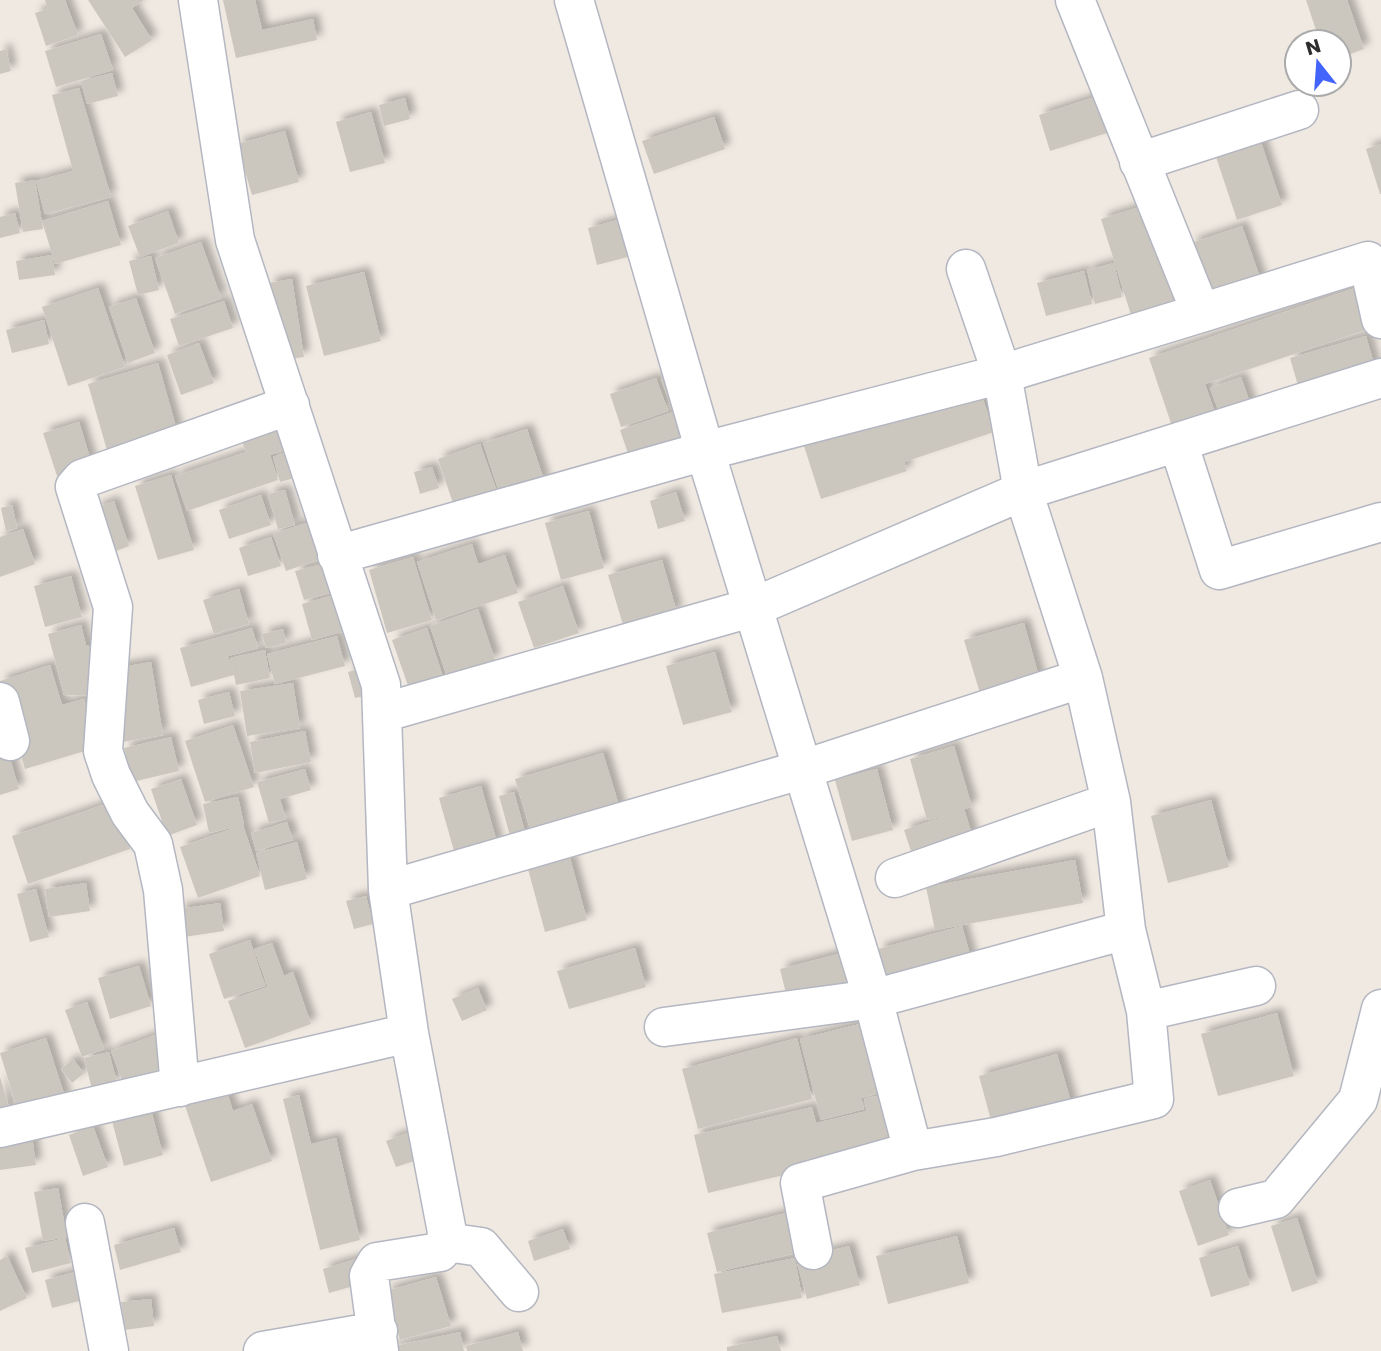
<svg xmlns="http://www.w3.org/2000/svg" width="1381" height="1351" font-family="Poppins,sans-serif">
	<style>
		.building { fill: #cbc7bf; filter: url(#shadow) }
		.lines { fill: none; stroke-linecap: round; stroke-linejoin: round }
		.minor-casing { stroke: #b4b7c1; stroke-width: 41 }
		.minor { stroke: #fff; stroke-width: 38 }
	</style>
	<defs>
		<filter id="shadow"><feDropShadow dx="6" dy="-6" stdDeviation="3.5" flood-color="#0004"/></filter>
	</defs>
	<rect width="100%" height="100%" fill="#efe9e1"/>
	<!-- building -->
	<path class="building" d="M45 0H65L78 35 46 46 35 13 48 9Z
		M88 0H144L132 8 152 40 125 57Z
		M223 0H255L262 30 313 19 317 40 236 58Z
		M1306 0H1347L1364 49 1339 58V42H1320Z
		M101 34 113 70 56 87 45 51Z
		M6 49 11 71 0 74V51Z
		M112 73 118 96 87 104 81 81Z
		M79 88 111 197 45 214 36 181 73 171 52 95Z
		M1095 97 1107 133 1050 151 1039 115Z
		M405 98 410 119 384 126 379 105Z
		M371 112 385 163 350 172 336 122Z
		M714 117 725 149 654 174 642 141Z
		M285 131 299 182 252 195 237 144Z
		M1260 139 1282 205 1237 220 1215 154Z
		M1381 144V194H1380L1366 149Z
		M35 180 43 229 23 232 15 183Z
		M108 201 121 245 55 264 42 221Z
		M1149 204 1185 316 1136 331 1101 219Z
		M168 211 179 243 140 257 128 226Z
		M15 213 20 233 0 238V217Z
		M629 217 639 254 597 265 588 228Z
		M1242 226 1264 289 1213 307 1191 243Z
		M201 242 221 298 175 314 155 258Z
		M52 255 55 275 19 280 16 261Z
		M151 256 159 290 138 295 129 261Z
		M1114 263 1122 297 1095 304 1087 270Z
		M1084 271 1092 304 1046 316 1037 283Z
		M364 272 381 341 324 356 306 286Z
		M292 279 304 357 281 360 269 283Z
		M1361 286 1374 327 1205 384 1220 427 1177 441 1149 358Z
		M98 288 125 367 68 386 42 307Z
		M136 298 155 353 128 363 109 307Z
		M224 301 233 328 179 346 170 319Z
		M44 320 49 344 12 353 6 330Z
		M1366 336 1378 378 1302 399 1290 358Z
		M199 343 214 383 181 395 167 355Z
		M158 363 178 434 108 454 88 384Z
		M671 376 694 441 631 462 620 430 673 412 661 379Z
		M1241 377 1252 409 1222 420 1210 388Z
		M656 378 668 411 621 427 610 394Z
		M979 388 994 432 904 462 907 471 821 499 804 446Z
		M286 421 294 446 270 455 278 480 187 511 175 476 246 452 240 436Z
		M79 422 92 464 57 476 43 433Z
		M527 429 545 483 501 498 483 443Z
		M480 444 499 497 456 512 438 459Z
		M301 448 309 474 280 482 273 457Z
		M432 467 439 488 420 494 414 472Z
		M171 475 194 550 158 560 135 486Z
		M285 490 295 525 278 529 268 494Z
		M676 492 685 521 658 529 650 501Z
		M261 495 271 525 229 539 219 510Z
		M114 501 129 546 111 553 95 508Z
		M12 505 17 528 6 531 1 508Z
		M589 511 604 568 561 580 545 523Z
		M318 519 331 555 286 571 273 534Z
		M23 529 35 564 0 577V537Z
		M271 537 281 566 248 576 239 548Z
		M472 544 478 564 505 555 518 593 436 620 417 562Z
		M413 557 432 620 387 633 369 570Z
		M662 560 677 613 624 628 608 575Z
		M330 562 338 591 304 600 295 571Z
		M71 576 82 617 45 627 34 586Z
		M563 586 579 633 534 648 518 602Z
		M239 589 249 624 214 634 203 600Z
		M345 592 355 628 312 640 302 604Z
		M478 609 495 660 447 677 430 626Z
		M1024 623 1041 684 982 700 964 640Z
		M81 625 86 645 98 649 96 696 64 695 48 634Z
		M252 628 258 648 228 656 233 672 230 658 265 650 270 678 236 685 234 675 191 687 180 648Z
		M427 628 446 686 412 697 392 640Z
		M283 629 286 643 266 648 262 634Z
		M337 636 345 666 275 684 267 654Z
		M715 652 732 712 683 725 666 666Z
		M151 662 163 735 122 742 110 669Z
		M50 665 62 705 84 699 98 747 25 769 0 681Z
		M363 668 369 695 355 698 348 672Z
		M293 683 300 728 247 736 240 691Z
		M229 692 235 716 204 724 198 700Z
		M233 725 254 787 205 802 185 741Z
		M0 726 19 789 0 795Z
		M305 731 311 762 255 773 250 742Z
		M171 737 179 771 132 782 124 748Z
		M954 746 972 807 964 809 976 847 916 866 904 830 949 815 927 820 910 759Z
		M603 753 621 812 533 838 515 779Z
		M305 769 311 790 280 799 286 819 269 823 257 782Z
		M877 769 893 830 852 841 835 780Z
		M181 779 197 825 167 836 151 789Z
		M481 786 498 846 456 858 439 798Z
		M514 792 527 839 512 843 499 796Z
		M238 797 244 825 209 833 203 804Z
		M1211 800 1229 867 1168 883 1151 816Z
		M114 801 130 849 28 884 12 836Z
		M287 822 293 840 256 851 251 833Z
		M243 825 260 876 198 898 180 847Z
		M297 842 307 879 265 890 256 853Z
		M570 858 587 920 545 932 528 869Z
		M1075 860 1083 903 935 930 926 887Z
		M86 883 90 911 49 917 45 889Z
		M36 889 49 937 30 942 17 894Z
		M366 896 373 924 354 929 346 901Z
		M220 903 224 931 184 937 179 909Z
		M962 926 973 965 888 987 878 949Z
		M250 940 265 986 224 999 209 954Z
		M272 943 284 976 293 972 311 1024 245 1048 228 1001 268 987 254 949Z
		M635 948 646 987 569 1009 557 971Z
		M846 952 855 989 789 1006 780 969Z
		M139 966 151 1006 110 1019 98 978Z
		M478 988 487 1010 462 1021 452 999Z
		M87 1002 104 1049 82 1057 65 1010Z
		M1277 1013 1294 1076 1218 1096 1201 1034Z
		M868 1022 886 1091 861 1098 864 1109 821 1120 800 1039Z
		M164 1032 175 1064 123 1083 111 1051Z
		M46 1038 66 1100 19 1115 0 1053Z
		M797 1038 812 1099 698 1129 682 1069Z
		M109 1052 117 1083 92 1089 84 1058Z
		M1057 1054 1074 1112 995 1135 979 1076Z
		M73 1059 84 1073 72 1083 61 1069Z
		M0 1077 11 1114 0 1117Z
		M225 1086 233 1111 252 1104 272 1161 211 1182 183 1100Z
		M299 1095 311 1144 336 1138 360 1240 320 1250 283 1099Z
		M881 1095 894 1149 708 1193 694 1135 812 1107 816 1123 867 1111 864 1099Z
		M151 1110 163 1155 124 1166 112 1121Z
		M93 1126 108 1167 83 1176 69 1135Z
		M31 1129 36 1165 0 1170V1134Z
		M410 1132 420 1159 396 1167 386 1141Z
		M1210 1180 1229 1235 1198 1246 1179 1191Z
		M58 1188 67 1237 43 1241 34 1192Z
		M790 1212 800 1252 717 1272 707 1233Z
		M1297 1218 1318 1283 1292 1292 1271 1226Z
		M174 1228 181 1252 120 1270 114 1245Z
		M563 1229 570 1249 534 1261 528 1241Z
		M957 1236 969 1283 888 1304 876 1256Z
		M65 1238 71 1263 32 1273 25 1248Z
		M849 1246 860 1285 807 1299 796 1259Z
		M1238 1246 1250 1285 1211 1297 1199 1258Z
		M7 1256 27 1298 0 1311V1260Z
		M795 1258 802 1298 722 1313 714 1274Z
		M356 1259 364 1283 329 1293 323 1269Z
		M79 1271 87 1299 52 1308 45 1280Z
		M436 1277 451 1326 400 1340 386 1291Z
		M151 1299 154 1326 125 1330 121 1302Z
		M460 1332 464 1351H391L390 1347Z
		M518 1332 523 1351H467L466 1346Z
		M777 1336 781 1351H727V1347Z"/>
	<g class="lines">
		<defs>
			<path id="minor" d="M198 0 235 240 381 685 388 890 409 1033 447 1232 446 1242 440 1252 377 1262 369 1276 379 1351
				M574 0 705 451 873 999 913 1151
				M1139 162 1299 110
				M1201 313 1368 261 1381 319
				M1178 442 1219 570 1381 522
				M337 555 705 451 1002 374 1201 313 1075 0
				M0 702 10 741
				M382 713 754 607 1023 491 1381 378
				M895 878 1111 802
				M388 890 804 769 1083 678
				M1146 1011 1256 986
				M664 1027 873 999 1126 930
				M180 1087 163 890 153 844 130 813 111 775 103 751 113 607 75 487 82 479 290 405
				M0 1128 409 1033
				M1238 1208 1276 1199 1358 1100 1381 1009
				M85 1223 109 1351
				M446 1242 481 1247 519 1292
				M813 1250 800 1183 913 1151 996 1137 1154 1099 1146 1011 1126 930 1111 802 1083 678 1023 491 1002 374 966 269
				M263 1351 378 1331"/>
		</defs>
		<!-- minor casing -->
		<use href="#minor" class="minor-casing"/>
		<!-- minor -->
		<use href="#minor" class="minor"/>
	</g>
	<!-- north arrow -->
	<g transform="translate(1318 63) rotate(343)"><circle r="33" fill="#ffffff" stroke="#ababab" stroke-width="2"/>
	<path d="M0-5L12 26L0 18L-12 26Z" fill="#4264fb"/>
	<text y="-10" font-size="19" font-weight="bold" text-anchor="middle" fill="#2e2e2e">N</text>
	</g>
</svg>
